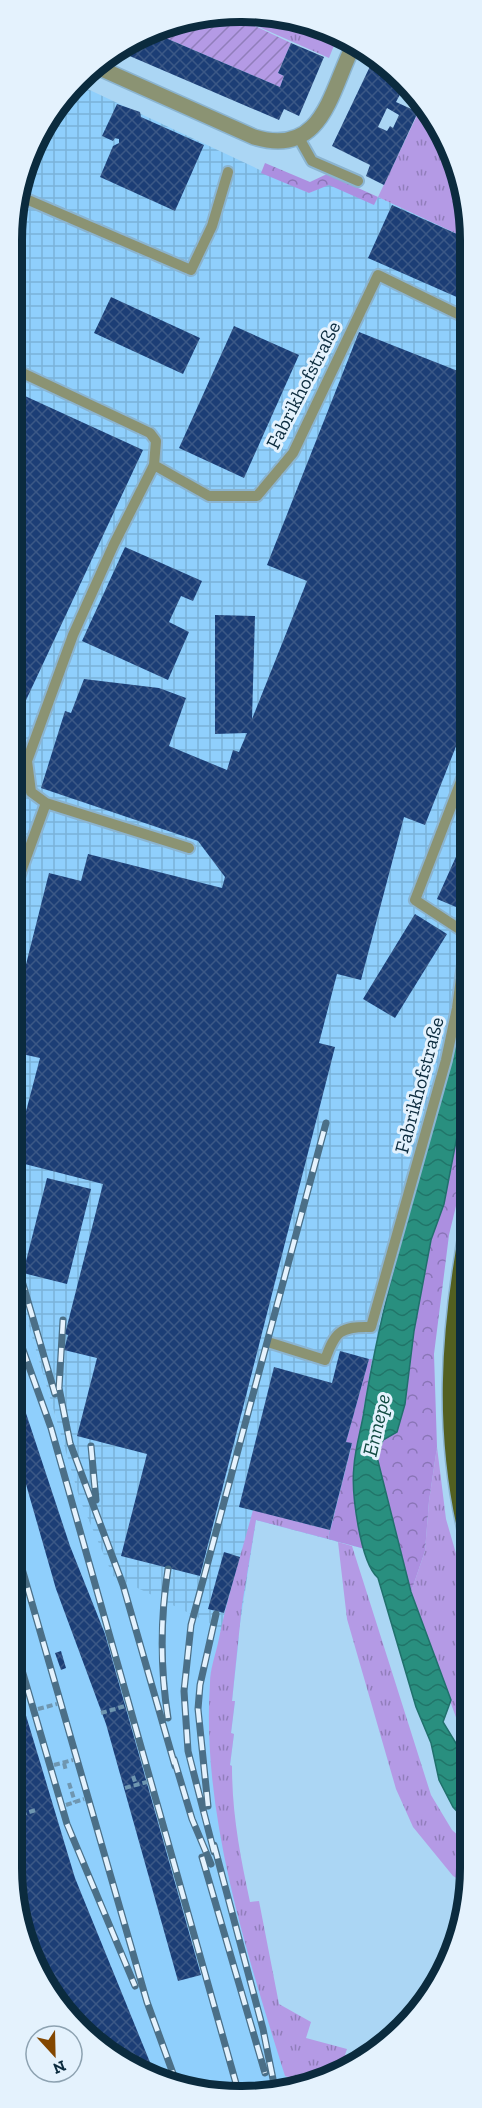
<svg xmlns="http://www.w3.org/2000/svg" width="482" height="2108" font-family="'Zilla Slab',serif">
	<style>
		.built { fill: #8fcffc }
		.industrial { fill: url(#industrial-grid) }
		.grass { fill: url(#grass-tufts) }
		.forest { fill: url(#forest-crowns) }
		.garden { fill: url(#garden-furrows) }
		.water { fill: url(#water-waves); stroke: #20716c; stroke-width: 1.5 }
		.building { fill: url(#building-cross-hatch); fill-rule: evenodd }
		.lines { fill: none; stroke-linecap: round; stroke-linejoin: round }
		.lane-casing { stroke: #8bb4d0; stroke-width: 14 }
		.street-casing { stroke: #8bb4d0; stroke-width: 18 }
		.primary-casing { stroke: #8bb4d0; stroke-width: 18 }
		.path { stroke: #6f96b0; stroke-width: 4; stroke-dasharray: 6 3; stroke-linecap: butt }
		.lane { stroke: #8b9373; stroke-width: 10 }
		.street { stroke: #8b9373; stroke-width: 15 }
		.primary { stroke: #536021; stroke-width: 15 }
		.rail-casing { stroke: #4b6f87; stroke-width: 7 }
		.rail { stroke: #e4f2fd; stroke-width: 4.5; stroke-dasharray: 14; stroke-linecap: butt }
		.labels { text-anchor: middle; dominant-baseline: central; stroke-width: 6; stroke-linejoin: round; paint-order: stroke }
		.street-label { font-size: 20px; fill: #0b2b3e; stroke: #e4f2fd }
		.water-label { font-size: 21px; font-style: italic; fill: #124b42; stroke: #e4f2fd }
		.rim { fill: none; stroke: #0b2b3e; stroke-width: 8 }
	</style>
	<defs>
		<pattern id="industrial-grid" width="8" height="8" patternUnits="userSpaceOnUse" patternTransform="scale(1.5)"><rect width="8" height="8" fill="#8fcffc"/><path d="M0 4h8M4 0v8" fill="none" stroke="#7ab2d9"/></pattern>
		<pattern id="grass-tufts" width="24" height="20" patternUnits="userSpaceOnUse" patternTransform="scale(1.5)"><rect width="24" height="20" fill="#b49ae5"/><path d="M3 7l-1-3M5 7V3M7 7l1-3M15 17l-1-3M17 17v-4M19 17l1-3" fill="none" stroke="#917ebb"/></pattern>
		<pattern id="forest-crowns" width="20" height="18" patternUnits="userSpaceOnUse" patternTransform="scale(1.5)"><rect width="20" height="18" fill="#ac8fe0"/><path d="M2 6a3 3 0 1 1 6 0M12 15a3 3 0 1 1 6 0" fill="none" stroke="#8a75b7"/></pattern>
		<pattern id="garden-furrows" width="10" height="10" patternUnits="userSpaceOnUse" patternTransform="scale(1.5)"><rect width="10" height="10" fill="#b49ae5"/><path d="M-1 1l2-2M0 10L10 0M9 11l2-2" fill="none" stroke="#917ebb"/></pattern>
		<pattern id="water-waves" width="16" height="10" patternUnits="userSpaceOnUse" patternTransform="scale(1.5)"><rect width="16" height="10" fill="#298f7f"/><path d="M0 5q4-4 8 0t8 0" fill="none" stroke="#217569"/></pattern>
		<pattern id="building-cross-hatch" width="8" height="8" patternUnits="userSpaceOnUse" patternTransform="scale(1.5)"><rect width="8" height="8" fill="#1c3e76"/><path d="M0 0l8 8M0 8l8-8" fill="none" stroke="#3b5886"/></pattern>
	</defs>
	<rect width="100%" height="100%" fill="#abd6f4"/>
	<!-- built -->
	<path class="built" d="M13 1272 80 1500 239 1637 232 1701H235L231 1733 234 1734 230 1765 232 1766V1799L241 1867 285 2076 304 2082 305 2085 226 2095 140 2073 69 2018 29 1954 12 1867Z"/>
	<!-- industrial -->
	<path class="industrial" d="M79 85 309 193 329 184 374 204 378 197 468 239V981L463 1016 388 1293 365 1549 256 1520 238 1637 113 1576 80 1500 13 1272 14 211 43 126Z"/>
	<!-- grass -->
	<path class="grass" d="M271 14 317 28 337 38 329 58 234 16Z
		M422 105 447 140 468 211V239L378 197Z
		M437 1447 446 1519 468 1595V1763L462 1753 463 1737 411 1592 425 1551 429 1501Z
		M253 1510 330 1530 328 1539 256 1520 242 1605 232 1701H235L231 1733 234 1734 230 1765 232 1766C232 1814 240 1855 250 1902L259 1901 279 2004 311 2022 306 2038 347 2049 345 2055 361 2059 333 2074 304 2082 285 2076C247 1954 201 1813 210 1683 210 1670 215 1656 218 1643 227 1598 241 1555 253 1510Z
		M338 1542 352 1546 431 1795 452 1830 468 1844V1885L453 1876 413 1827 396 1789 347 1619Z"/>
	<!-- forest -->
	<path class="forest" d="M265 163 310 182 327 174 378 197 374 205 329 185 309 193 261 173Z
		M468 1079V1156L449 1235 434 1354 437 1447 429 1501 425 1551 411 1592 377 1457 414 1331 431 1240 444 1204Z
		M369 1359H372L354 1467 355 1510 365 1549 328 1539 352 1444 346 1442Z"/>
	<!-- garden -->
	<path class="garden" d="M234 16 291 43 278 73 284 76 280 87 154 33 182 20Z"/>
	<!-- water -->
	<path class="water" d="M468 981V1079L444 1204 431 1240 414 1331 405 1404 397 1432 383 1440 377 1457 411 1592 451 1700 443 1722 468 1763V1823L453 1807 439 1780 431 1743 416 1707 378 1578C360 1562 351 1492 354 1466 355 1450 360 1433 363 1417 384 1281 428 1149 463 1016Z"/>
	<!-- building -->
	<path class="building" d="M154 33 280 87 284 76 278 73 291 43 324 57 299 116 284 109 279 120 118 51Z
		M374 58 406 83 396 102 418 112 384 185 366 176 370 165 332 146ZM387 108 399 115 393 128 390 126 387 131 378 127Z
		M117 104 140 112 141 117 204 145 175 211 100 177 113 146 119 143V139L115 138 113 141 102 136Z
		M57 110 50 126 45 124 47 122Z
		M392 205 468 239V302L368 258Z
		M111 297 200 338 183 374 94 333Z
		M234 326 299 355 244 478 179 448Z
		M359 332 468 375V551L458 576 468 580V716L425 825 404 817 361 980 337 974 319 1043 335 1047 200 1576 121 1556 147 1454 77 1436 97 1358 64 1350 68 1335 65 1334 103 1184 13 1161 40 1058 13 1052V1016L49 873 81 881 88 854 222 888 225 877 198 841 41 788 65 711 71 713 84 679 159 688 186 698 169 746 227 770 233 750 239 752 247 733 215 734V615L255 616 252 719 307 581 267 565Z
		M14 391 143 450 13 728Z
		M125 547 202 581 193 601 181 596 169 622 189 632 168 680 82 641Z
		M13 774 24 779 13 801Z
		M13 803 26 809 13 836Z
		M468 830V912L437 899Z
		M415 914 447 934 395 1018 363 999Z
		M47 1178 91 1189 67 1284 23 1273Z
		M340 1351 369 1359 346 1442 352 1443 330 1530 239 1507 274 1367 332 1383Z
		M13 1374 70 1546 105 1634 201 1975 178 1981 106 1724 56 1589 13 1439Z
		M224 1552 240 1557 224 1613 208 1609Z
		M61 1651 66 1668 61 1670 55 1653Z
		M12 1669 75 1878 156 2077 140 2073 69 2018 29 1954 12 1867Z"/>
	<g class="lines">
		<defs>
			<path id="lane" d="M299 138 312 161 358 181
				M19 196 191 270 212 226 228 172
				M14 369 150 433 156 441 154 465 209 496H257L293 453 378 275 468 319
				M46 803 189 848
				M13 911 19 877 46 803 31 792 27 761 73 635 114 544 154 465
				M13 1216 19 1236
				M271 1343 325 1360C335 1332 340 1326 371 1327L446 1060 457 1008 467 934 415 900 468 763"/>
			<path id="street" d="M95 66 254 137C323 158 330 92 354 44"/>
			<path id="primary" d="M468 1542C441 1434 448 1332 468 1224"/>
		</defs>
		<!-- lane casing -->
		<use href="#lane" class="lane-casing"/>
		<!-- street casing -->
		<use href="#street" class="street-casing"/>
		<!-- primary casing -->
		<use href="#primary" class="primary-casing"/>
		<!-- path -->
		<path class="path" d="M38 1709 57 1704
			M101 1713 125 1706
			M64 1763 66 1771
			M54 1765 73 1760
			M133 1776 136 1785
			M69 1783 75 1802
			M15 1787 23 1814
			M125 1788 147 1782
			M66 1805 84 1799
			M12 1817 36 1810"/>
		<!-- lane -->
		<use href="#lane" class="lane"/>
		<!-- street -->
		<use href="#street" class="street"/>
		<!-- primary -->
		<use href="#primary" class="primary"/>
		<defs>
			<path id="rail" d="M13 1250 55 1394
				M63 1320 59 1388 70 1443 123 1585 175 1766
				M13 1322 51 1428 239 2094
				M91 1446 96 1500
				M12 1534 147 2002 175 2079
				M12 1636 67 1824 135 1986
				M168 1718C160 1667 160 1620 168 1569
				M174 1759 192 1819 211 1864
				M208 1806 198 1709 200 1685 216 1614
				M214 1845 263 2029 275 2089
				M214 1852 188 1751 184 1691 191 1625 326 1123
				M202 1857 265 2073
				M27 1944 32 1959"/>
		</defs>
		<!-- rail casing -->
		<use href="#rail" class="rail-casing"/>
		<!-- rail -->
		<use href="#rail" class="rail"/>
	</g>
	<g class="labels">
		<!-- street labels -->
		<g class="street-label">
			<text transform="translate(303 385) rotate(-63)">Fabrikhofstraße</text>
			<text transform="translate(419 1085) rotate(-75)">Fabrikhofstraße</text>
		</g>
		<!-- water labels -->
		<g class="water-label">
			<text transform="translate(376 1425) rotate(-77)">Ennepe</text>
		</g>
	</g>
	<!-- crop -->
	<path d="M0 0H482V2108H0ZM240 22H242A218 218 0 0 1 460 240V1868A218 218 0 0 1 242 2086H240A218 218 0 0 1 22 1868V240A218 218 0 0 1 240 22Z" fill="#e4f2fd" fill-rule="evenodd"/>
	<path class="rim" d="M240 22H242A218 218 0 0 1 460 240V1868A218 218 0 0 1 242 2086H240A218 218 0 0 1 22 1868V240A218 218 0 0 1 240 22Z"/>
	<!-- north arrow -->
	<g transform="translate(54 2054) rotate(158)"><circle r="28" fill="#e4f2fd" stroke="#8da2b1" stroke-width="1.5"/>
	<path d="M0-4.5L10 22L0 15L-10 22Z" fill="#834700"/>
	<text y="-9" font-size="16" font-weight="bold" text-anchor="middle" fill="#0b2b3e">N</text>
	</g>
</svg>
